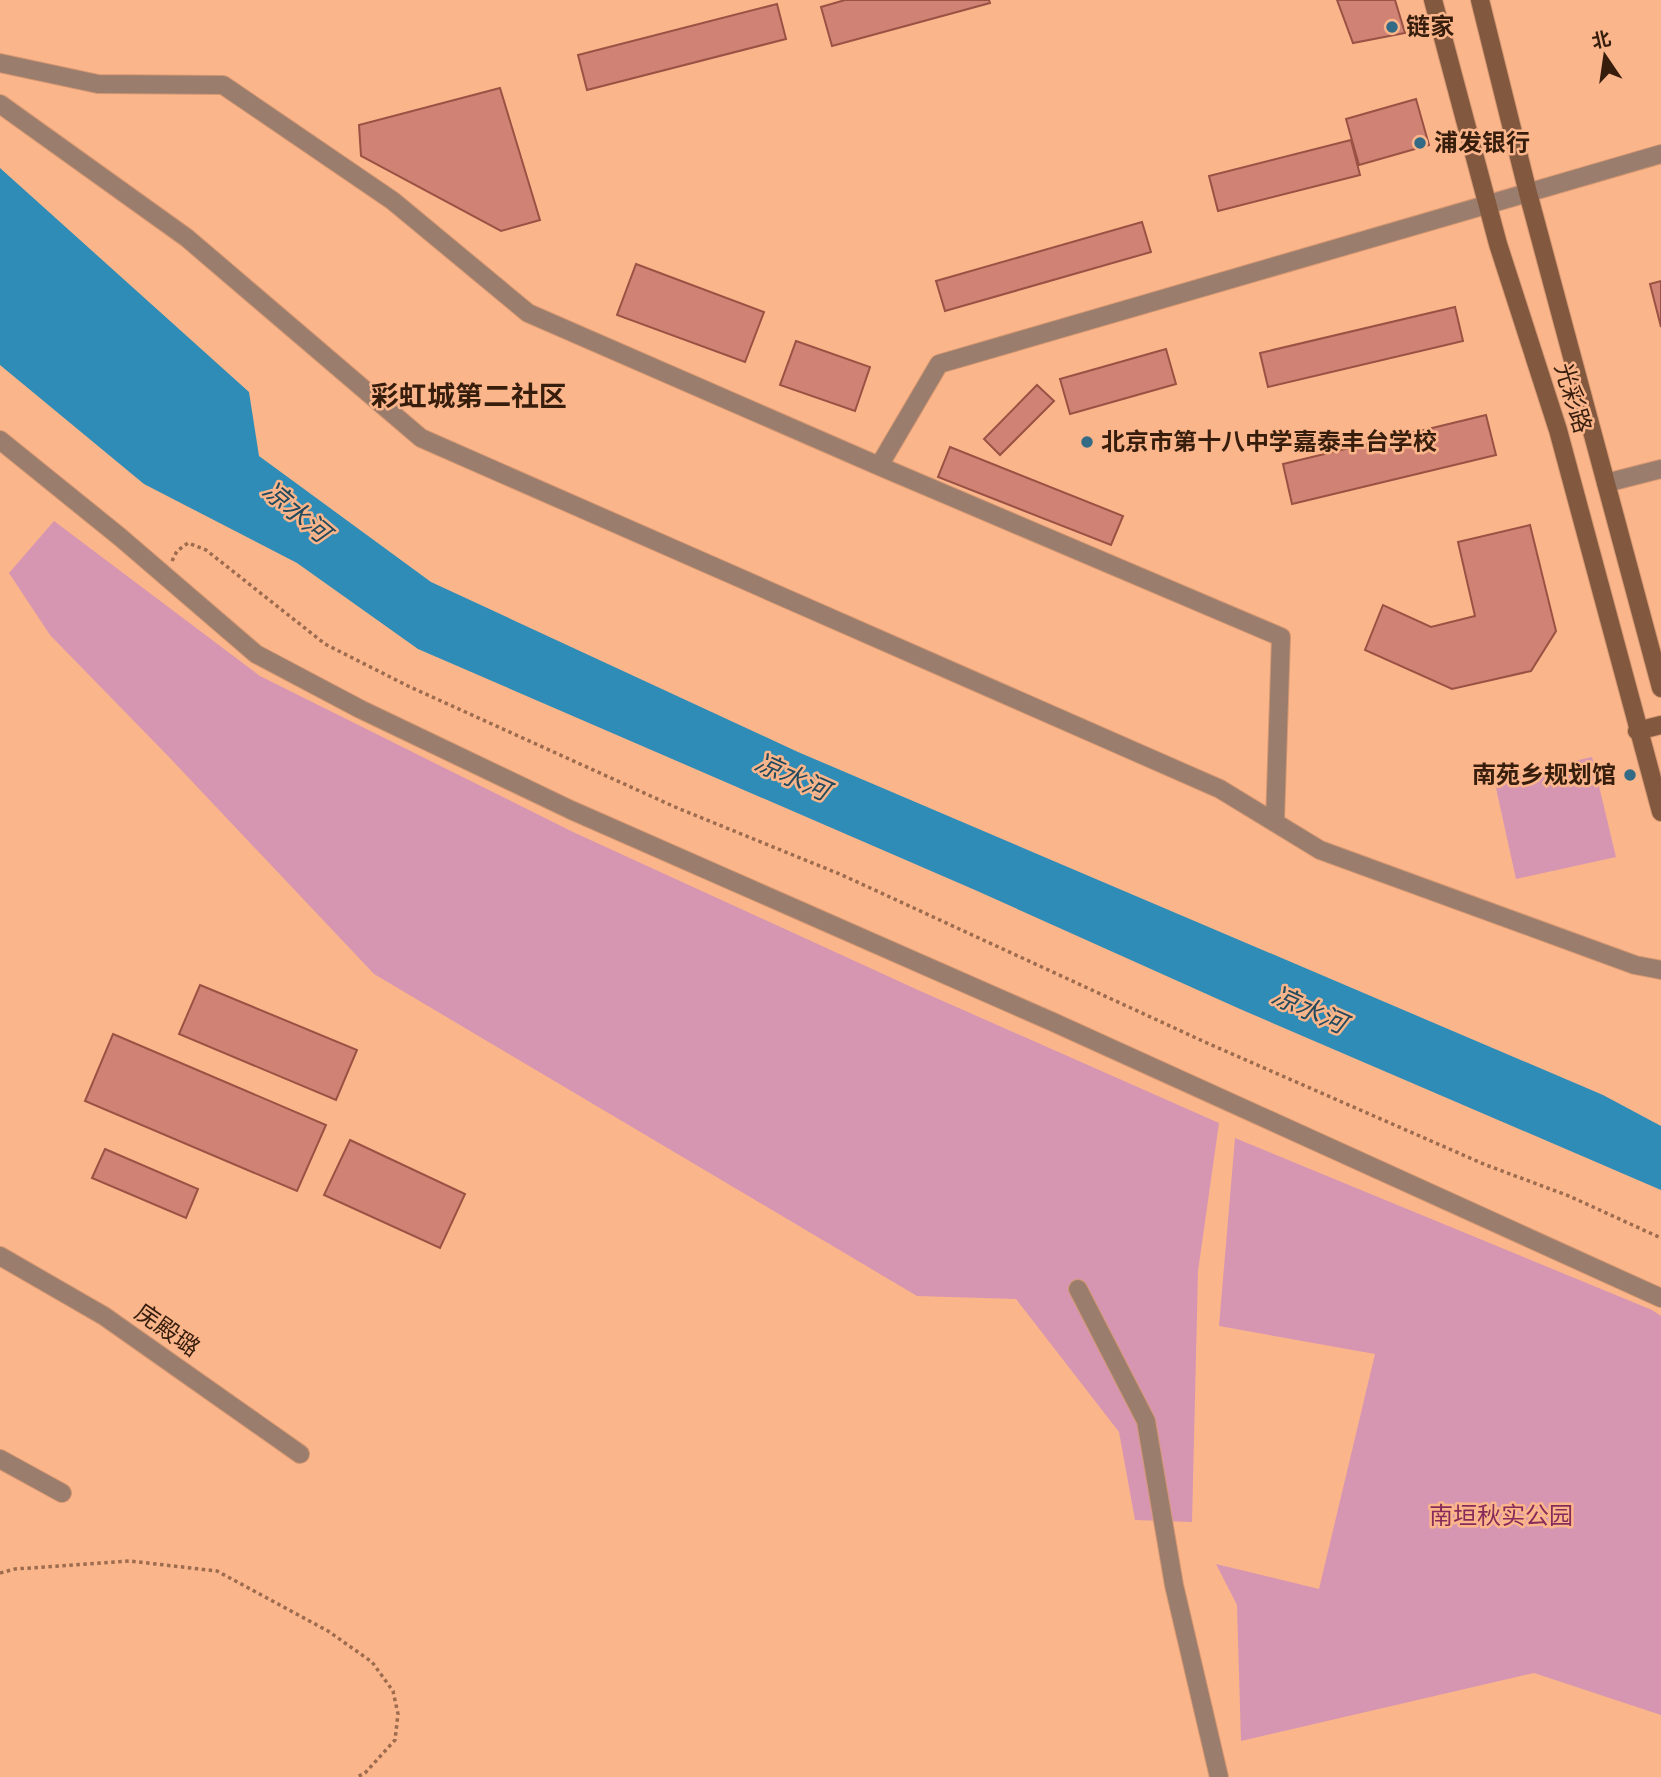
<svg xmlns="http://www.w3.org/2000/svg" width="1661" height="1777" font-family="Rubik,'Noto Sans SC',sans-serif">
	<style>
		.green { fill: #d696b1 }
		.water { fill: #2f8cb6 }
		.building { fill: #d08374; stroke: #995244; stroke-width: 2 }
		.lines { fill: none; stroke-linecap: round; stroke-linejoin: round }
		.street-casing { stroke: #d49772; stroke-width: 20 }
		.secondary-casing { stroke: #d49772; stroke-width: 20 }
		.path { stroke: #9d6c4e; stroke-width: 3.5; stroke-dasharray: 3.5 3.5; stroke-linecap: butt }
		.street { stroke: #9a7d6c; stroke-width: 18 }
		.secondary { stroke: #82593f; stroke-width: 18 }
		.poi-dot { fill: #336a85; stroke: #fbb58b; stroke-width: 2.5 }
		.labels { text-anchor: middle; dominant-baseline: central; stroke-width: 5; stroke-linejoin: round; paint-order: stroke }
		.poi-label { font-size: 24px; font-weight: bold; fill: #371d0c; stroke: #fbb58b; text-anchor: start }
		.street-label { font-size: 24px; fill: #371d0c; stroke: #fbb58b }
		.park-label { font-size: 24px; fill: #882b5b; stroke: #fbb58b }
		.water-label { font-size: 26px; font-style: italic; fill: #234a5d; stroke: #fbb58b }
		.quarter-label { font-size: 28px; font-weight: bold; fill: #371d0c; stroke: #fbb58b }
	</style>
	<rect width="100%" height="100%" fill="#fbb58b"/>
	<!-- green -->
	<path class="green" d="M54 521 260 676 573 832 918 990 1219 1123 1198 1271 1192 1522 1135 1520 1119 1432 1016 1299 917 1296 374 974 168 756 50 635 9 573Z
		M1592 757 1616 857 1516 879 1494 779Z
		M1235 1138 1652 1310 1661 1316V1715L1534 1673 1241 1741 1237 1605 1216 1564 1319 1589 1375 1354 1219 1326Z"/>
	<!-- water -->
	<path class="water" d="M0 168 249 392 259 456 431 582 798 752 1603 1095 1661 1126V1190L1240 1009 975 890 418 649 297 563 144 484 0 365Z"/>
	<!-- building -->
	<path class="building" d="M845 0H989L990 3 832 46 821 7Z
		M1337 0H1395L1405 33 1353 43Z
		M777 4 786 39 587 90 578 55Z
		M500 88 540 220 501 231 361 156 359 125Z
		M1416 99 1429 145 1359 165 1346 119Z
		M1351 140 1360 175 1218 211 1209 176Z
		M1142 222 1151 252 945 311 936 281Z
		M636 264 764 312 745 362 617 315Z
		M1661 281V327L1650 284Z
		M1455 307 1463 341 1268 387 1260 353Z
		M796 341 870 367 855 411 780 385Z
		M1166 349 1176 384 1070 414 1060 379Z
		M1037 385 1054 401 1000 455 984 439Z
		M1486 415 1496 455 1292 504 1283 464Z
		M950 447 1123 516 1111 545 938 477Z
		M1530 525 1556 631 1531 671 1452 689 1365 650 1383 605 1431 627 1475 616 1458 542Z
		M200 985 357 1050 336 1100 179 1034Z
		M113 1034 326 1125 297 1191 85 1101Z
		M350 1140 465 1194 440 1248 324 1195Z
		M105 1149 198 1189 186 1218 92 1178Z"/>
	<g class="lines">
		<defs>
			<path id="street" d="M0 63 98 84 223 85 393 201 528 313 879 466 1281 637 1275 822
				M0 104 187 238 421 438 1220 789 1320 850 1635 965 1661 970
				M0 440 120 537 256 654 360 709 571 810 1053 1022 1661 1298
				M879 466 939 364 1661 154
				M1606 483 1661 469
				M0 1256 104 1316 300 1454
				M1078 1289 1146 1421 1174 1585 1219 1777
				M0 1459 62 1493"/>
			<path id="secondary" d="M1433 0 1498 244 1558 430 1661 812
				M1480 0 1528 193 1661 688
				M1637 731 1661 725"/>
		</defs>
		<!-- street casing -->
		<use href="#street" class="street-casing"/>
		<!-- secondary casing -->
		<use href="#secondary" class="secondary-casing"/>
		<!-- path -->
		<path class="path" d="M172 561 177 551 188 543 206 550 325 644 408 686 675 807 842 875 1207 1043 1486 1165 1569 1196 1661 1238
			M0 1573 15 1569 130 1561 217 1571 328 1631 372 1662 393 1691 398 1714 395 1740 365 1773 357 1777"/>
		<!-- street -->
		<use href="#street" class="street"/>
		<!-- secondary -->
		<use href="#secondary" class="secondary"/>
	</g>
	<!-- markers -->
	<g class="poi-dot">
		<circle cx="1392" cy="27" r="7"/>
		<circle cx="1420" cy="143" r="7"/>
		<circle cx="1087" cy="442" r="7"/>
		<circle cx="1630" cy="775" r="7"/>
	</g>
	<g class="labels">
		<!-- poi labels -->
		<g class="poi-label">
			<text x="1406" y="27">链家</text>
			<text x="1434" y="143">浦发银行</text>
			<text x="1101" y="442">北京市第十八中学嘉泰丰台学校</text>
			<text x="1616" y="775" text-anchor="end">南苑乡规划馆</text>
		</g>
		<!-- street labels -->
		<g class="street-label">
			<text transform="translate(1573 398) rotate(73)">光彩路</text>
			<text transform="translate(167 1330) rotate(35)">庑殿璐</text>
		</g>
		<!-- park labels -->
		<g class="park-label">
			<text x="1501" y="1516">南垣秋实公园</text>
		</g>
		<!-- water labels -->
		<g class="water-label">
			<text transform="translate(296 512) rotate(40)">凉水河</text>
			<text transform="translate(792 777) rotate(24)">凉水河</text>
			<text transform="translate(1309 1010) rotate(24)">凉水河</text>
		</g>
		<!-- quarter labels -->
		<g class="quarter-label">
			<text x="469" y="396">彩虹城第二社区</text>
		</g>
	</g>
	<!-- north arrow -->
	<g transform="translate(1605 56) rotate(347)" stroke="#fbb58b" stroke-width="5" paint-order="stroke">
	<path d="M0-5L12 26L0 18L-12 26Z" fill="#371d0c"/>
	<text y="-10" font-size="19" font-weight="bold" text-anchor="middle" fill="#371d0c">北</text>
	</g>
</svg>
